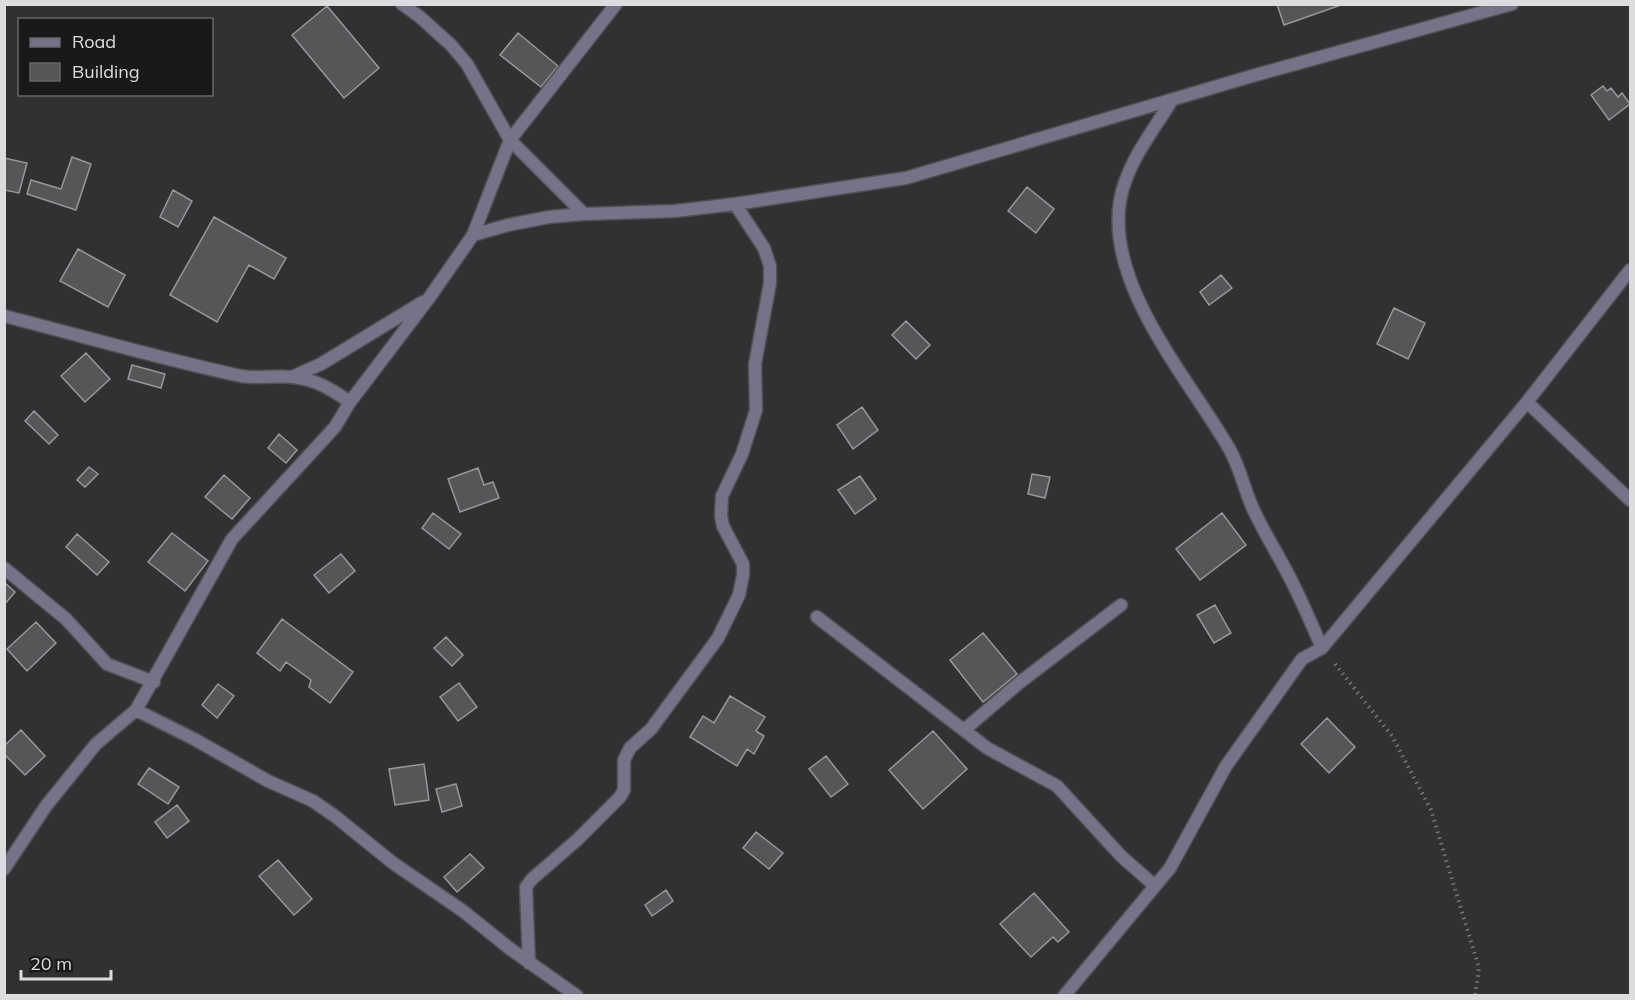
<svg xmlns="http://www.w3.org/2000/svg" width="1635" height="1000" font-family="Mulish,sans-serif">
	<style>
		.building { fill: #565659; stroke: #98989b; stroke-width: 1.5 }
		.lines { fill: none; stroke-linecap: round; stroke-linejoin: round }
		.minor-casing { stroke: #505052; stroke-width: 15 }
		.path { stroke: #777779; stroke-width: 4; stroke-dasharray: 1.5 4.5; stroke-linecap: butt }
		.minor { stroke: #757387; stroke-width: 12 }
	</style>
	<rect width="100%" height="100%" fill="#313133"/>
	<!-- building -->
	<path class="building" d="M1277 4H1341V5L1284 25Z
		M327 6 379 68 344 98 292 35Z
		M518 33 558 66 541 87 500 55Z
		M1603 86 1607 91 1611 88 1618 97 1622 93 1630 104 1609 120 1591 95Z
		M72 157 91 164 76 210 27 194 31 180 61 189Z
		M4 158 27 163 19 193 4 190Z
		M1027 187 1054 209 1036 233 1008 211Z
		M173 190 192 201 178 227 160 217Z
		M214 217 286 258 274 279 249 265 217 322 170 295Z
		M78 249 125 275 108 307 60 281Z
		M1221 275 1232 288 1209 305 1200 292Z
		M1394 308 1425 323 1408 359 1377 344Z
		M906 321 930 345 916 359 892 335Z
		M86 353 110 379 85 402 61 376Z
		M132 365 165 374 161 388 128 379Z
		M862 407 878 430 853 449 837 425Z
		M34 411 58 435 49 444 25 421Z
		M279 434 297 450 286 463 268 448Z
		M89 467 98 474 85 487 77 480Z
		M478 468 484 485 493 482 499 498 460 512 448 479Z
		M1032 474 1050 477 1045 498 1028 494Z
		M224 475 250 498 232 519 205 497Z
		M860 476 876 499 855 514 838 490Z
		M433 513 461 534 449 549 422 528Z
		M1222 513 1246 545 1200 580 1176 549Z
		M172 533 208 561 185 591 148 562Z
		M77 534 109 562 97 575 66 547Z
		M341 554 355 571 329 593 314 575Z
		M4 582 15 592 4 605Z
		M1215 605 1231 633 1214 643 1197 615Z
		M282 619 353 672 330 703 309 687 311 680 286 662 280 671 257 653Z
		M36 622 56 643 27 671 7 649Z
		M983 633 1017 674 983 702 950 660Z
		M446 637 463 655 452 666 434 648Z
		M459 683 477 707 458 721 440 697Z
		M218 684 234 696 217 718 202 705Z
		M730 696 765 717 756 731 764 736 754 754 747 749 737 766 690 737 703 716 714 723Z
		M1327 718 1355 747 1329 773 1301 744Z
		M21 730 45 756 25 775 4 754V746Z
		M933 731 967 769 923 809 889 770Z
		M826 756 848 784 831 797 809 769Z
		M424 764 429 800 395 805 389 769Z
		M149 768 179 787 168 804 138 784Z
		M456 784 462 806 442 812 436 789Z
		M177 805 189 821 167 838 155 822Z
		M756 832 783 853 769 869 743 848Z
		M470 854 484 868 457 892 444 877Z
		M278 860 312 899 294 915 259 876Z
		M666 890 673 901 652 916 645 905Z
		M1034 893 1069 932 1058 942 1053 937 1031 957 1000 924Z"/>
	<g class="lines">
		<defs>
			<path id="minor" d="M402 4 420 17 451 45 467 64 510 140 584 214
				M1172 100C1153 131 1126 164 1120 201 1106 287 1190 380 1230 450 1241 470 1245 493 1255 513 1267 538 1282 561 1294 586 1304 606 1313 627 1322 648
				M473 235 508 225 549 217 584 214 675 211 735 204 906 178 1252 76 1512 4
				M4 316C83 336 161 359 241 376 258 379 275 375 292 377 315 379 331 389 350 402
				M292 377 321 364 423 302
				M1527 402 1630 500
				M4 568 66 619 107 664 154 682
				M817 617 987 748 1057 786 1121 856 1155 886
				M136 710 194 739 268 781 313 801 336 817 393 863 463 911 509 948 577 996
				M964 730 1019 683 1121 605
				M4 869 46 806 96 744 136 710 232 539 335 427 350 402 429 298 473 235 510 140 616 4
				M529 963 526 887 532 879 577 840 620 797 624 790V760L630 748 651 729 718 638 739 595 743 575V564L723 526 721 516 722 496 742 454 756 410 755 364 770 283V266L764 248 735 204
				M1064 996 1170 868 1226 766 1302 659 1322 648 1527 402 1630 270"/>
		</defs>
		<!-- minor casing -->
		<use href="#minor" class="minor-casing"/>
		<!-- path -->
		<path class="path" d="M1335 664 1392 736 1431 810 1479 968 1475 996"/>
		<!-- minor -->
		<use href="#minor" class="minor"/>
	</g>
	<!-- border -->
	<rect width="1635" height="1000" fill="none" stroke="#dcdcde" stroke-width="12"/>
	<!-- legend -->
	<rect x="18" y="18" width="195" height="78" fill="#19191a" stroke="#676768" stroke-width="1.5"/>
	<rect x="30" y="38" width="30" height="9" fill="#757387" stroke="#676768" stroke-width="1.5"/>
	<text x="72" y="48" font-size="18" fill="#dcdcde">Road</text>
	<rect x="30" y="63" width="30" height="18" fill="#565659" stroke="#676768" stroke-width="1.5"/>
	<text x="72" y="78" font-size="18" fill="#dcdcde">Building</text>
	<!-- scale -->
	<path d="M21 970v9h90v-9" fill="none" stroke="#dcdcde" stroke-width="3"/>
	<text x="30" y="970" font-size="18" fill="#dcdcde" stroke="#19191a" stroke-width="4.5" paint-order="stroke">20 m</text>
</svg>
